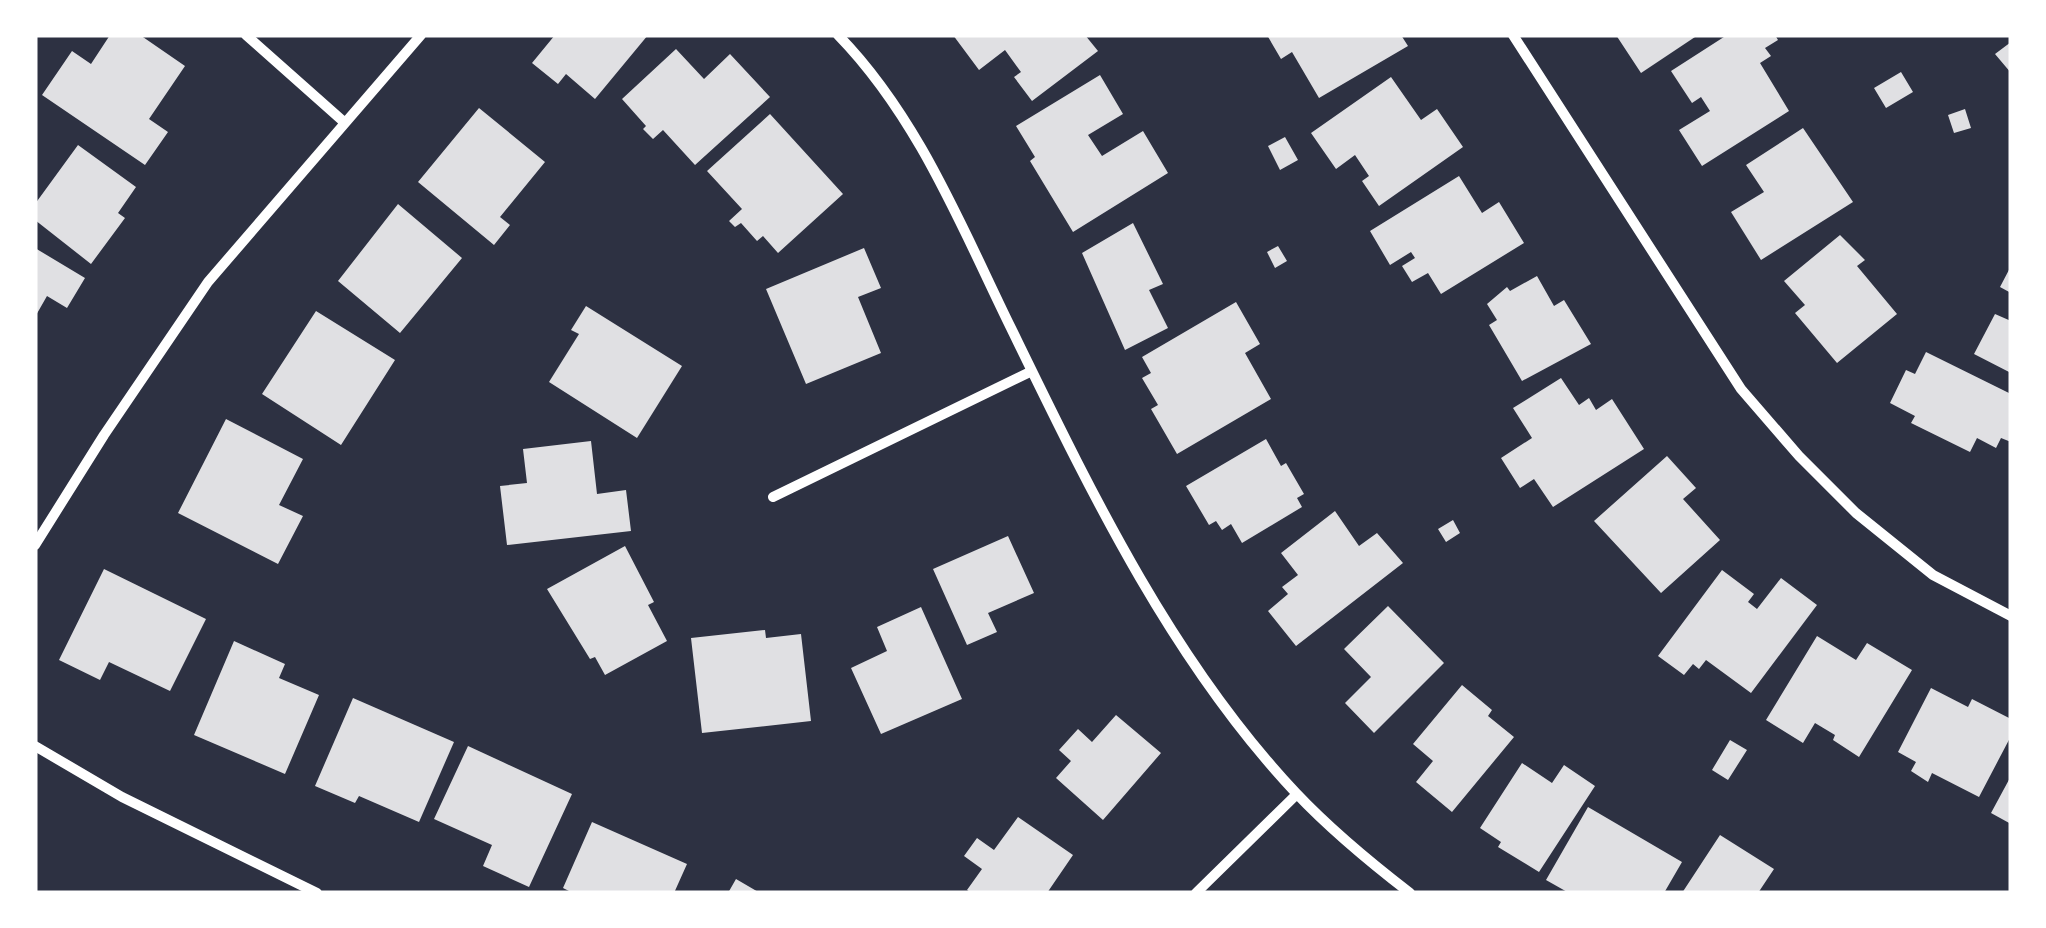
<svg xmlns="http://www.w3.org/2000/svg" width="2046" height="928" font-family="Quicksand,sans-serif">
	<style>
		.building { fill: #e0e0e3 }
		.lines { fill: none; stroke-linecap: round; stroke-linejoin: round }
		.minor { stroke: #fff; stroke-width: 10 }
	</style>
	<rect width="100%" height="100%" fill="#2d3142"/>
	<!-- building -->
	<path class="building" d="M110 35H140L185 66 149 119 168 132 145 165 42 95 72 51 91 64Z
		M555 35H648L595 99 566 74 558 84 532 63Z
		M953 35H1085L1098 51 1032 101 1014 77 1021 72 1005 50 979 70Z
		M1267 35H1401L1408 46 1319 98 1292 52 1281 59Z
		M1616 35H1698L1641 73Z
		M1727 35H1775L1778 40 1765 48 1771 56 1760 63 1789 111 1702 166 1679 130 1710 111 1701 97 1692 103 1671 71Z
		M2011 42V73L1995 54Z
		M676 49 704 79 730 54 770 97 695 165 663 130 653 139 643 129 646 126 622 99Z
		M1901 72 1913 92 1886 108 1874 88Z
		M1100 75 1123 114 1088 135 1102 156 1143 131 1168 173 1073 232 1030 161 1035 157 1016 126Z
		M1391 77 1421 120 1437 109 1463 147 1379 206 1362 181 1369 176 1355 155 1336 169 1311 133Z
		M479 108 545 162 500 217 510 225 494 245 418 182Z
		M1965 109 1971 128 1954 133 1948 115Z
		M770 114 843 194 778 253 763 236 757 241 741 223 735 227 729 221 742 209 707 171Z
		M1803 128 1853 202 1761 260 1731 212 1764 192 1746 165Z
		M1285 137 1298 160 1280 170 1268 146Z
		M78 145 136 187 118 213 125 218 91 264 35 220V204Z
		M1459 176 1482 213 1499 202 1524 243 1441 294 1428 273 1412 282 1402 266 1415 258 1411 252 1390 265 1370 231Z
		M398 204 462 258 400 333 338 281Z
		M1133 223 1163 284 1149 290 1168 328 1125 350 1082 253Z
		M1840 235 1865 260 1857 266 1897 314 1837 363 1795 313 1805 305 1784 281Z
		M1278 246 1287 261 1275 268 1267 252Z
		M35 248 85 278 67 308 47 296 35 317Z
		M864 248 881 288 858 297 881 353 806 384 766 289Z
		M2011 266V293L2000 287Z
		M1537 276 1554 306 1564 300 1591 344 1522 381 1489 325 1497 320 1487 304 1507 287 1510 291Z
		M1236 302 1260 344 1245 353 1271 399 1177 454 1151 409 1158 405 1142 378 1151 373 1142 357Z
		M586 306 682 366 637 438 549 382 579 334 571 330Z
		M316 311 395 360 341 445 262 394Z
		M1995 314 2011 321V373L1974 354Z
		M1926 352 2011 394V442L2001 438 1996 448 1977 438 1970 452 1911 423 1915 416 1890 403 1906 370 1915 374Z
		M1561 378 1579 405 1589 398 1596 410 1612 399 1644 449 1553 507 1534 479 1520 488 1501 458 1532 438 1513 408Z
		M226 419 303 459 279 505 303 516 278 564 178 513Z
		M1266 439 1281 466 1286 463 1304 494 1297 498 1302 507 1242 543 1231 524 1222 530 1216 521 1209 525 1186 486Z
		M591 441 597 494 626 490 631 531 507 545 500 486 527 483 523 449Z
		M1667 456 1696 488 1683 499 1720 540 1661 593 1594 521Z
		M1335 511 1359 546 1377 533 1403 563 1296 646 1268 611 1288 594 1282 587 1298 575 1281 553Z
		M1453 520 1460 533 1446 542 1438 529Z
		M1008 536 1034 593 988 613 997 632 967 645 933 569Z
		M625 546 654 602 648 605 667 641 605 675 595 657 590 659 547 589Z
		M104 569 206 619 170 691 109 662 100 680 59 660Z
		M1722 570 1754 594 1748 602 1757 609 1781 578 1817 605 1751 693 1706 660 1699 669 1693 664 1684 675 1658 656Z
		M1388 606 1444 663 1374 733 1345 703 1371 677 1344 649Z
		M921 607 962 699 881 734 851 668 887 651 877 627Z
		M765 630 766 638 801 634 811 721 702 733 691 638Z
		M1817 636 1856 660 1867 643 1912 670 1859 757 1833 740 1835 735 1815 723 1803 743 1766 720Z
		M234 641 285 664 279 678 319 695 285 774 194 735Z
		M1462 685 1492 710 1488 716 1514 737 1452 812 1416 782 1433 761 1413 744Z
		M1931 688 1968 707 1972 699 2011 719V736L1979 797 1932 773 1928 782 1911 771 1916 762 1898 752Z
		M353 698 454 742 419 822 359 796 355 803 315 786Z
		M1116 715 1161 753 1103 820 1056 778 1071 761 1059 750 1078 729 1092 742Z
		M1730 740 1747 750 1728 780 1712 770Z
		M468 746 572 794 529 887 483 866 492 845 434 819Z
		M1522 763 1552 783 1564 765 1595 786 1539 872 1498 847 1501 842 1480 828Z
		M2011 776V824L1991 813Z
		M1588 807 1682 862 1664 893H1569L1546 880Z
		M1018 817 1073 855 1047 893H972L967 890 982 869 964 856 977 838 994 850Z
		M592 822 687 864 674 893H573L563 888Z
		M1720 835 1774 869 1758 893H1682Z
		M736 879 760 893H728Z"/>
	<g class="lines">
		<!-- minor -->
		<path class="minor" d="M246 35 344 122
			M838 35C918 117 961 226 1011 328 1090 490 1171 660 1296 793 1330 829 1371 863 1410 893
			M1513 35 1741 389 1799 456 1856 513 1933 575 2011 616
			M773 497 1032 371
			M35 545 104 435 208 282 421 35
			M35 746 122 797 317 893
			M1196 893 1297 794"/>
	</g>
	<!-- border -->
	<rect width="2046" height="928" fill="none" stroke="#ffffff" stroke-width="75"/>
</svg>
